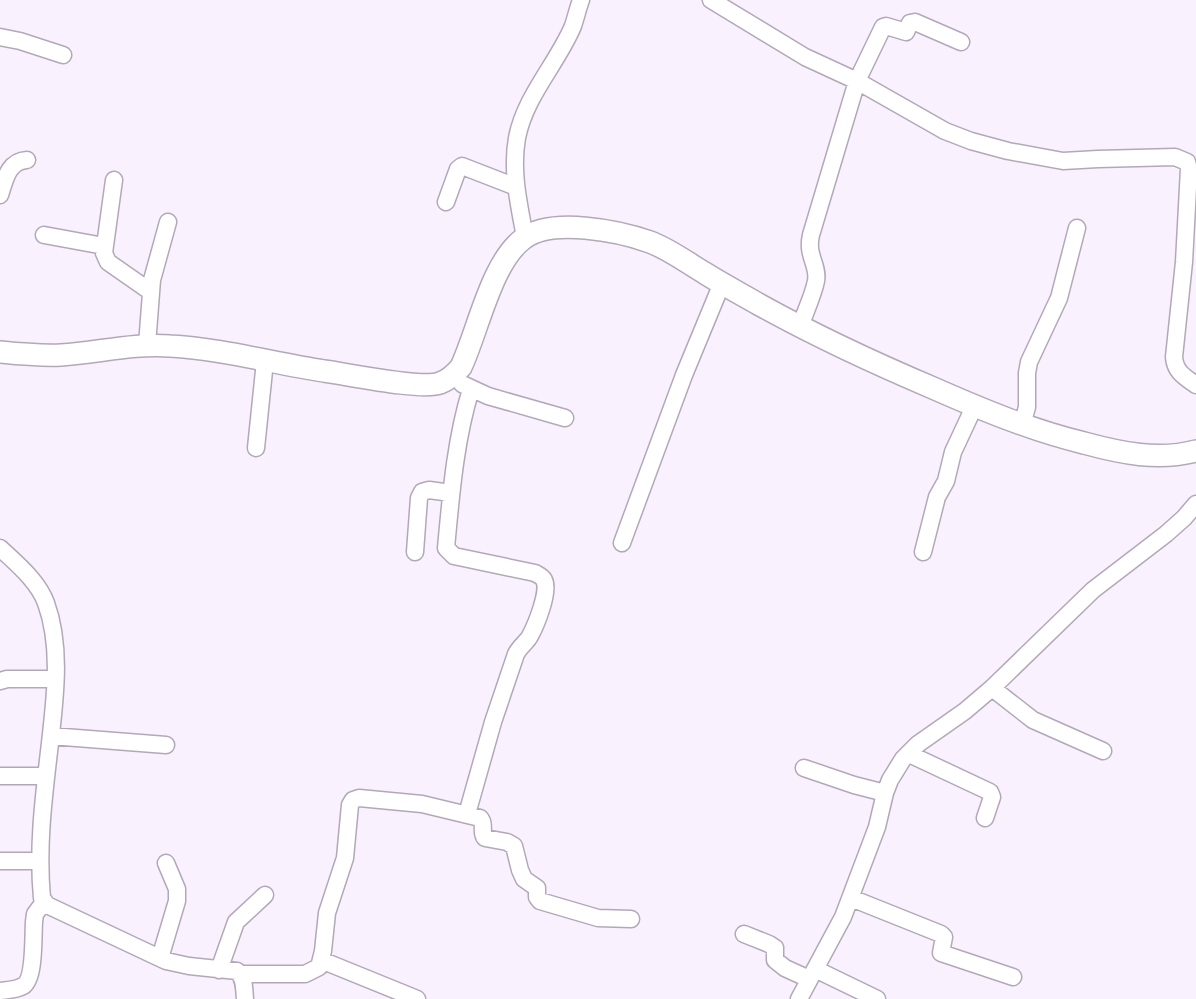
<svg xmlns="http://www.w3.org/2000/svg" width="1196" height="999" font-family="'IBM Plex Serif',serif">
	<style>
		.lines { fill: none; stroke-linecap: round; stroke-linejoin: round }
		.minor-casing { stroke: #b3a8b8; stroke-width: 19 }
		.major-casing { stroke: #b3a8b8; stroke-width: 24 }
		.minor { stroke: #fff; stroke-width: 16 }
		.major { stroke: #fff; stroke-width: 21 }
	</style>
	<rect width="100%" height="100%" fill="#faf1fe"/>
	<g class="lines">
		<defs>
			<path id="minor" d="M711 0 805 57 857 81 945 131 971 141 1008 151 1063 161 1098 159 1175 157 1187 162 1189 169 1184 262 1174 357C1175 372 1185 377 1196 385
				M0 37 20 41 63 55
				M114 180 104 253 108 262 151 292
				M0 195C5 180 8 161 27 160
				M446 202 458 169 462 166 516 187
				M44 235 104 246
				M525 237C519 205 511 171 517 138 525 96 557 64 573 26 576 17 578 8 581 0
				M800 327C805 312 813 296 816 281 819 265 806 256 811 235L857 81 883 27 886 26 906 32 910 23 915 22 961 42
				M147 345 152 280 168 222
				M462 384 488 396 565 418
				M1022 425 1027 407V373L1029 362 1059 298 1077 228
				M256 448 265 361
				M622 543 684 375 722 283
				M0 548C17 564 38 581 46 603 62 647 55 698 50 743 44 795 37 846 42 898L47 905 166 961 189 966 237 971C245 978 244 989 245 999
				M415 552 419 498 422 492 429 490 451 493
				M923 552 937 497 946 481 953 452 974 407
				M0 681 7 679H55
				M992 688 1033 720 1103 751
				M51 736 166 745
				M909 754 990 792 992 797 985 818
				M804 768 854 785 885 793
				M0 776H46
				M467 814 493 722 516 654C520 646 527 642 530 636 536 625 550 591 544 580 542 576 538 575 535 573L454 556 446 548C451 495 455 441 471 389
				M0 861H40
				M851 898 941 934 944 937 941 953 1013 977
				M744 934 769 944 775 948V960L785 968 809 979
				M160 958 177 901V889L166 863
				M321 960 417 999
				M815 969 877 999
				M219 970 236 922 265 895
				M240 974H305L319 967 323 951 327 913 345 858 350 805 353 800 359 798 422 804 480 818C486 824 480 832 485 838L507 842 514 846 520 870 524 879 537 888V897L540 901 598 918 631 919
				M0 991C8 990 16 990 23 986 35 979 33 936 34 922L35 914 44 902
				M799 999 843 917 877 827 885 793 890 780 903 759 918 744 965 711 992 688 1093 590 1166 534 1184 518 1196 504"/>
			<path id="major" d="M0 352C20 354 41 356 61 355 97 353 133 343 170 346 222 349 272 363 324 371 347 374 422 390 440 383 449 380 455 374 461 367 478 331 491 263 523 239 551 217 619 231 650 242 669 249 686 262 703 272 722 284 741 294 760 305 816 336 874 363 933 388 983 410 1031 430 1084 443 1121 453 1158 461 1196 451"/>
		</defs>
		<!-- minor casing -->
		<use href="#minor" class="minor-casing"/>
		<!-- major casing -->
		<use href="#major" class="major-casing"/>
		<!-- minor -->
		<use href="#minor" class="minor"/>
		<!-- major -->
		<use href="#major" class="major"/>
	</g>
</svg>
